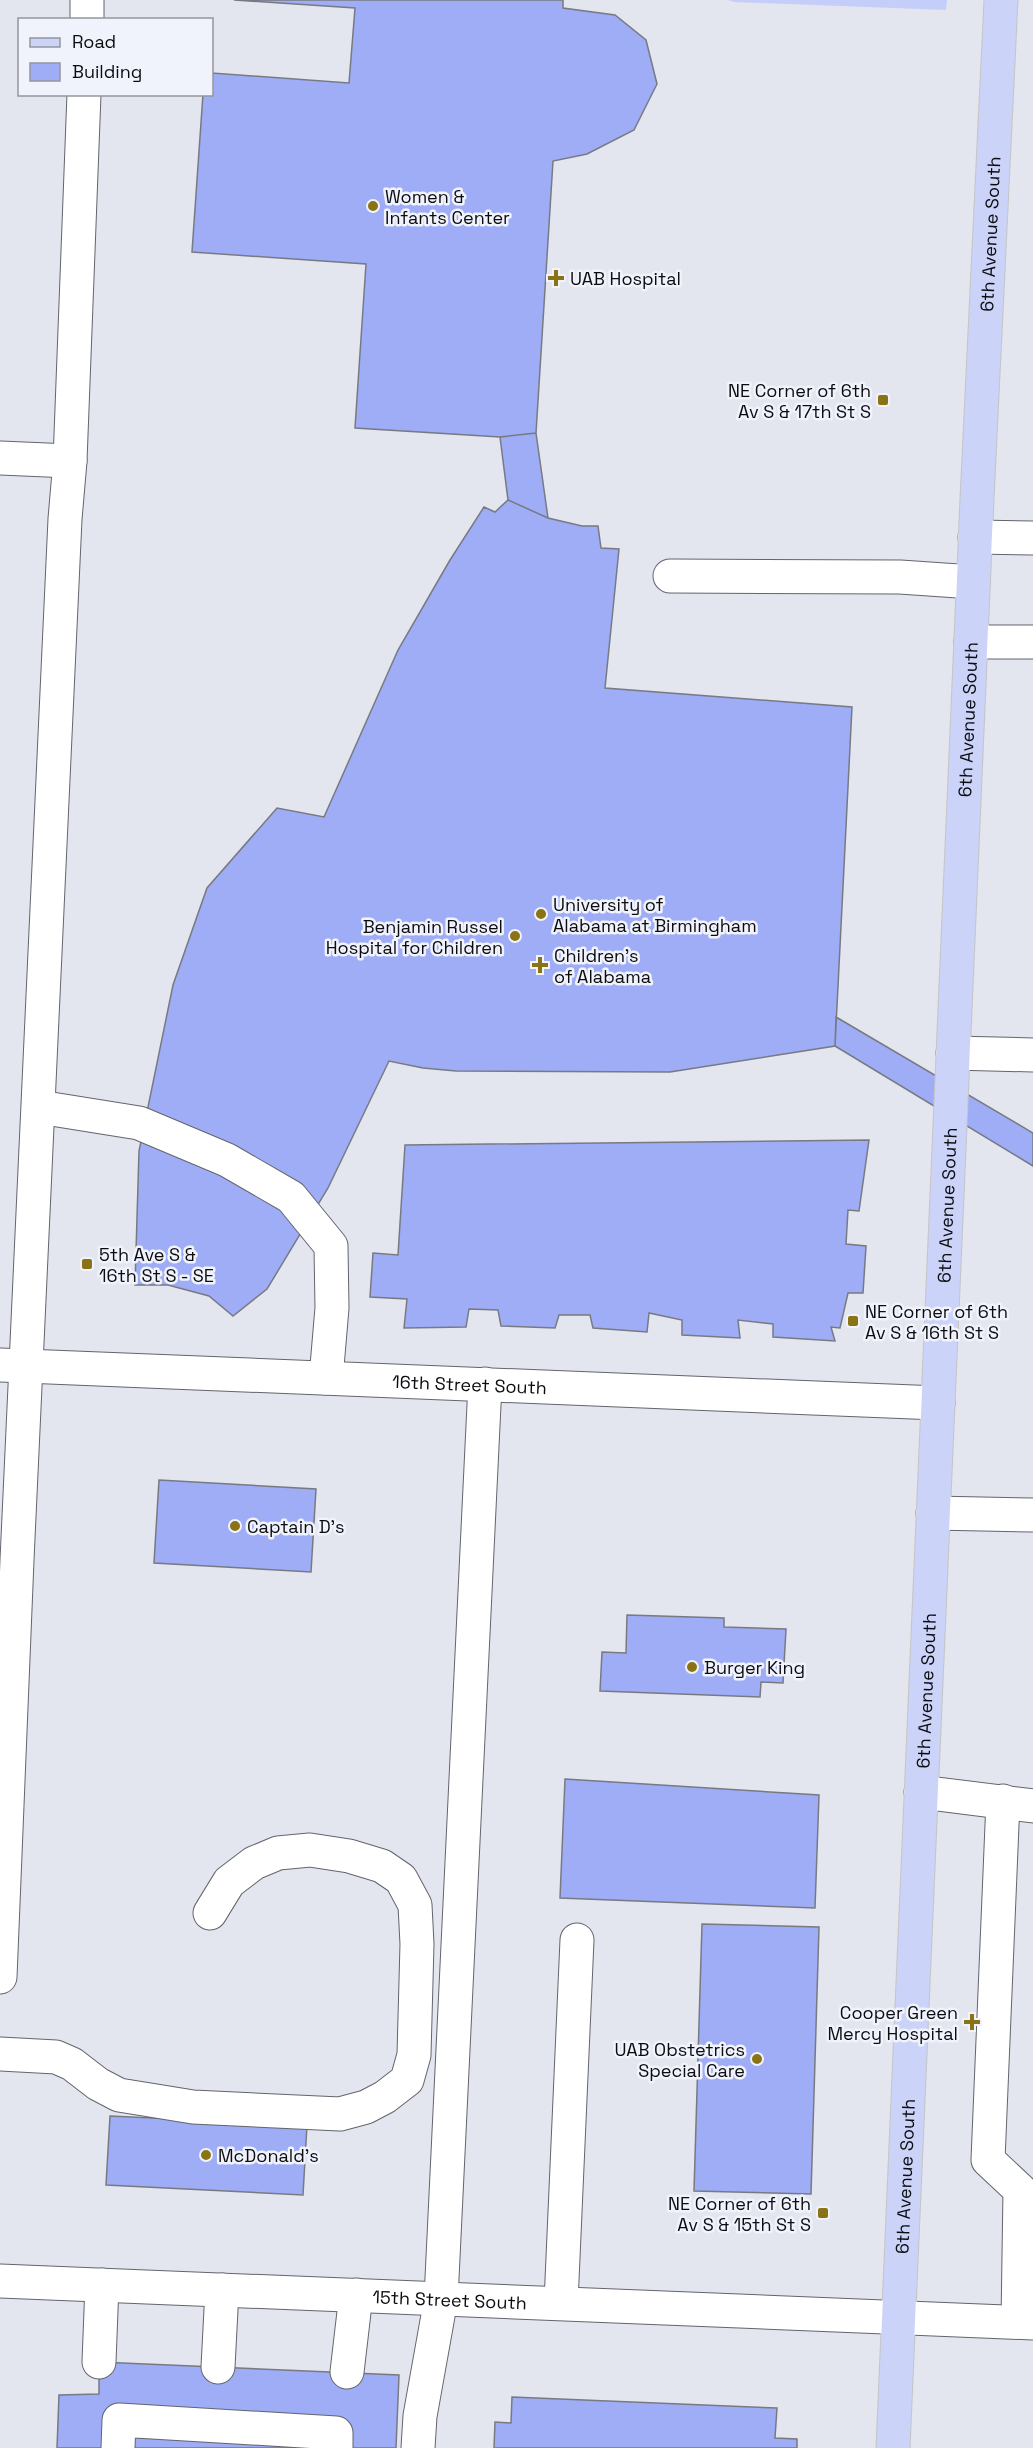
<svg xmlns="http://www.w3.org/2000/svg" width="1033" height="2448" font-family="'Space Grotesk',sans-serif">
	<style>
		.green { fill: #c4cef9 }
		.building { fill: #9eadf5; stroke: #787a83; stroke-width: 1.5 }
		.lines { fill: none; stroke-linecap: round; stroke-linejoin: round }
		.minor-casing { stroke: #63656d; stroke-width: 35 }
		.major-casing { stroke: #c4c5c5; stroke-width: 35 }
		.minor { stroke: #fff; stroke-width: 33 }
		.major { stroke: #cbd3f8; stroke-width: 33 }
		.poi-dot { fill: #897315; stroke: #f0f2fc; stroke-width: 2 }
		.labels { text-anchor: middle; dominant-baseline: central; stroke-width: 5; stroke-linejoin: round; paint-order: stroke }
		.poi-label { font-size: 18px; fill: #0b0c0f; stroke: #f0f2fc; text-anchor: start }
		.street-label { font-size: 18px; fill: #0b0c0f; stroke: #f0f2fc }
	</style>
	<rect width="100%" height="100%" fill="#e3e5ef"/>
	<!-- green -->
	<path class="green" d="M728 0H947L946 10 734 2Z"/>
	<!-- building -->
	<path class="building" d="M234 0H563V8L615 15 646 40 657 84 634 130 587 154 553 161 536 433 500 437 355 428 366 264 192 252 203 94H212V73L349 83 355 8Z
		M536 433 548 518 508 500 500 437Z
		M508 500 548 518 582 526H598L601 548 619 549 605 688 852 707 835 1046 670 1072 456 1071 423 1068 389 1061 328 1188 267 1289 233 1316 209 1296 168 1285H135L139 1151 173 985 207 888 277 808 324 817 398 650 450 560 484 507 495 512Z
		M836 1017 1033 1133V1166L835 1046Z
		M869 1140 859 1211 848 1210 846 1244 866 1246 863 1293H848L840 1328 831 1327 835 1341 773 1337V1324L738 1320 740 1338 682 1335V1320L649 1313 647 1332 593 1328 590 1315H559L555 1328 501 1326 498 1310 469 1309 466 1327 404 1328 407 1299 370 1297 373 1253 398 1255 405 1145Z
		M159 1480 316 1489 311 1572 154 1563Z
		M627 1615 724 1618V1627L786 1629 783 1683 761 1682 760 1697 600 1691 602 1652 626 1653Z
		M565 1779 819 1795 815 1908 560 1898Z
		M702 1924 819 1927 811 2194 694 2191Z
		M110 2116 307 2125 303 2195 106 2185Z
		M99 2362 399 2375 396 2448H57L59 2395 99 2394Z
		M512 2397 777 2408 775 2438 797 2439V2448H494L495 2422 511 2423Z"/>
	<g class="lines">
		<defs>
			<g id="minor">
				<path d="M87 20V0"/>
				<path d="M0 458 70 461"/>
				<path d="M975 537 1033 538"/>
				<path d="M670 576 900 577 973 582"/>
				<path d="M971 642H1033"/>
				<path d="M953 1053 1033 1055"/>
				<path d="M39 1107 139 1123 227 1160 291 1197 331 1246 332 1308 326 1378"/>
				<path id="s1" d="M0 1365 938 1403"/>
				<path d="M933 1513 1033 1515"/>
				<path d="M921 1792 1033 1806"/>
				<path d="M1003 1801 988 2160 1020 2190 1018 2322"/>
				<path d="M0 1977 17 1560 65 519 70 461 84 94"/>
				<path d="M0 2054 56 2057 72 2064 98 2084 119 2095 193 2107 340 2114 366 2107 385 2097 407 2080 414 2055 417 1944 415 1905 401 1879 382 1866 349 1856 310 1850 278 1853 254 1863 229 1882 210 1913"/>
				<path id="s2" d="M0 2281 1033 2323"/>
				<path d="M561 2303 577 1940"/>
				<path d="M99 2362 102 2285"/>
				<path d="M218 2367 222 2290"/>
				<path d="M347 2372 356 2295"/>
				<path d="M118 2448 119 2420 336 2433V2448"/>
				<path d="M418 2448 420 2416 441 2299 485 1384"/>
			</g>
			<g id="major">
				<path id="s3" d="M893 2448 977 499 1001 0"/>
			</g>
		</defs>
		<!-- minor casing -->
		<use href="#minor" class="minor-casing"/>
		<!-- major casing -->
		<use href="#major" class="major-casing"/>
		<!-- minor -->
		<use href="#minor" class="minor"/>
		<!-- major -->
		<use href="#major" class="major"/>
	</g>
	<!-- markers -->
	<g class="poi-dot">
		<circle cx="373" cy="206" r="6"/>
		<path d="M553 269h6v6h6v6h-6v6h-6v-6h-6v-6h6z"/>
		<rect x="877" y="394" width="12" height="12" rx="3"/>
		<circle cx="541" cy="914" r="6"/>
		<circle cx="515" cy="936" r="6"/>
		<path d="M537 956h6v6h6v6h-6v6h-6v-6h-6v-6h6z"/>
		<rect x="81" y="1258" width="12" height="12" rx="3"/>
		<rect x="847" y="1315" width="12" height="12" rx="3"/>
		<circle cx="235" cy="1526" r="6"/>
		<circle cx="692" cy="1667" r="6"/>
		<path d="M969 2013h6v6h6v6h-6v6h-6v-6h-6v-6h6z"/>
		<circle cx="757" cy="2059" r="6"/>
		<circle cx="206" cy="2155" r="6"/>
		<rect x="817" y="2207" width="12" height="12" rx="3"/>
	</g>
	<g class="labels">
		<!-- poi labels -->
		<g class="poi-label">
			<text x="385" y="196">Women &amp;<tspan x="385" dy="21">Infants Center</tspan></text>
			<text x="570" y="278">UAB Hospital</text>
			<text x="871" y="390" text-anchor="end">NE Corner of 6th<tspan x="871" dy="21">Av S &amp; 17th St S</tspan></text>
			<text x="553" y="904">University of<tspan x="553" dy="21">Alabama at Birmingham</tspan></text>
			<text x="503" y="926" text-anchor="end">Benjamin Russel<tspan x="503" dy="21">Hospital for Children</tspan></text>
			<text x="554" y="955">Children's<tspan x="554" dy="21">of Alabama</tspan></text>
			<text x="99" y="1254">5th Ave S &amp;<tspan x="99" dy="21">16th St S - SE</tspan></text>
			<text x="865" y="1311">NE Corner of 6th<tspan x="865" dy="21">Av S &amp; 16th St S</tspan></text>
			<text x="247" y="1526">Captain D's</text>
			<text x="704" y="1667">Burger King</text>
			<text x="958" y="2012" text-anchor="end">Cooper Green<tspan x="958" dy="21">Mercy Hospital</tspan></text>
			<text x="745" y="2049" text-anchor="end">UAB Obstetrics<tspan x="745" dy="21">Special Care</tspan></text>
			<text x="218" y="2155">McDonald's</text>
			<text x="811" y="2203" text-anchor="end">NE Corner of 6th<tspan x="811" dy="21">Av S &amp; 15th St S</tspan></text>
		</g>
		<!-- street labels -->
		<g class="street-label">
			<text stroke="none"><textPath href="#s3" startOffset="2216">6th Avenue South</textPath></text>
			<text stroke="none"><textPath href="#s3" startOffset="1730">6th Avenue South</textPath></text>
			<text stroke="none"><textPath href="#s3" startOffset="1244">6th Avenue South</textPath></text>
			<text stroke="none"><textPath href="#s1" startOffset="470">16th Street South</textPath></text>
			<text stroke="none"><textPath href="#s3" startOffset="758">6th Avenue South</textPath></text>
			<text stroke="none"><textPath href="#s3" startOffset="272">6th Avenue South</textPath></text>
			<text stroke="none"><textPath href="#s2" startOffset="450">15th Street South</textPath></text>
		</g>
	</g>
	<!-- legend -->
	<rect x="18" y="18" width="195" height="78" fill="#f0f2fc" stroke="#94969d" stroke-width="1.5"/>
	<rect x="30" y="38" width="30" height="9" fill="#cbd3f8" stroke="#94969d" stroke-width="1.5"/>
	<text x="72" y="48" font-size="18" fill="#0b0c0f">Road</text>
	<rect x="30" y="63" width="30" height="18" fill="#9eadf5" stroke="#94969d" stroke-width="1.5"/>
	<text x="72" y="78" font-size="18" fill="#0b0c0f">Building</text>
</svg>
